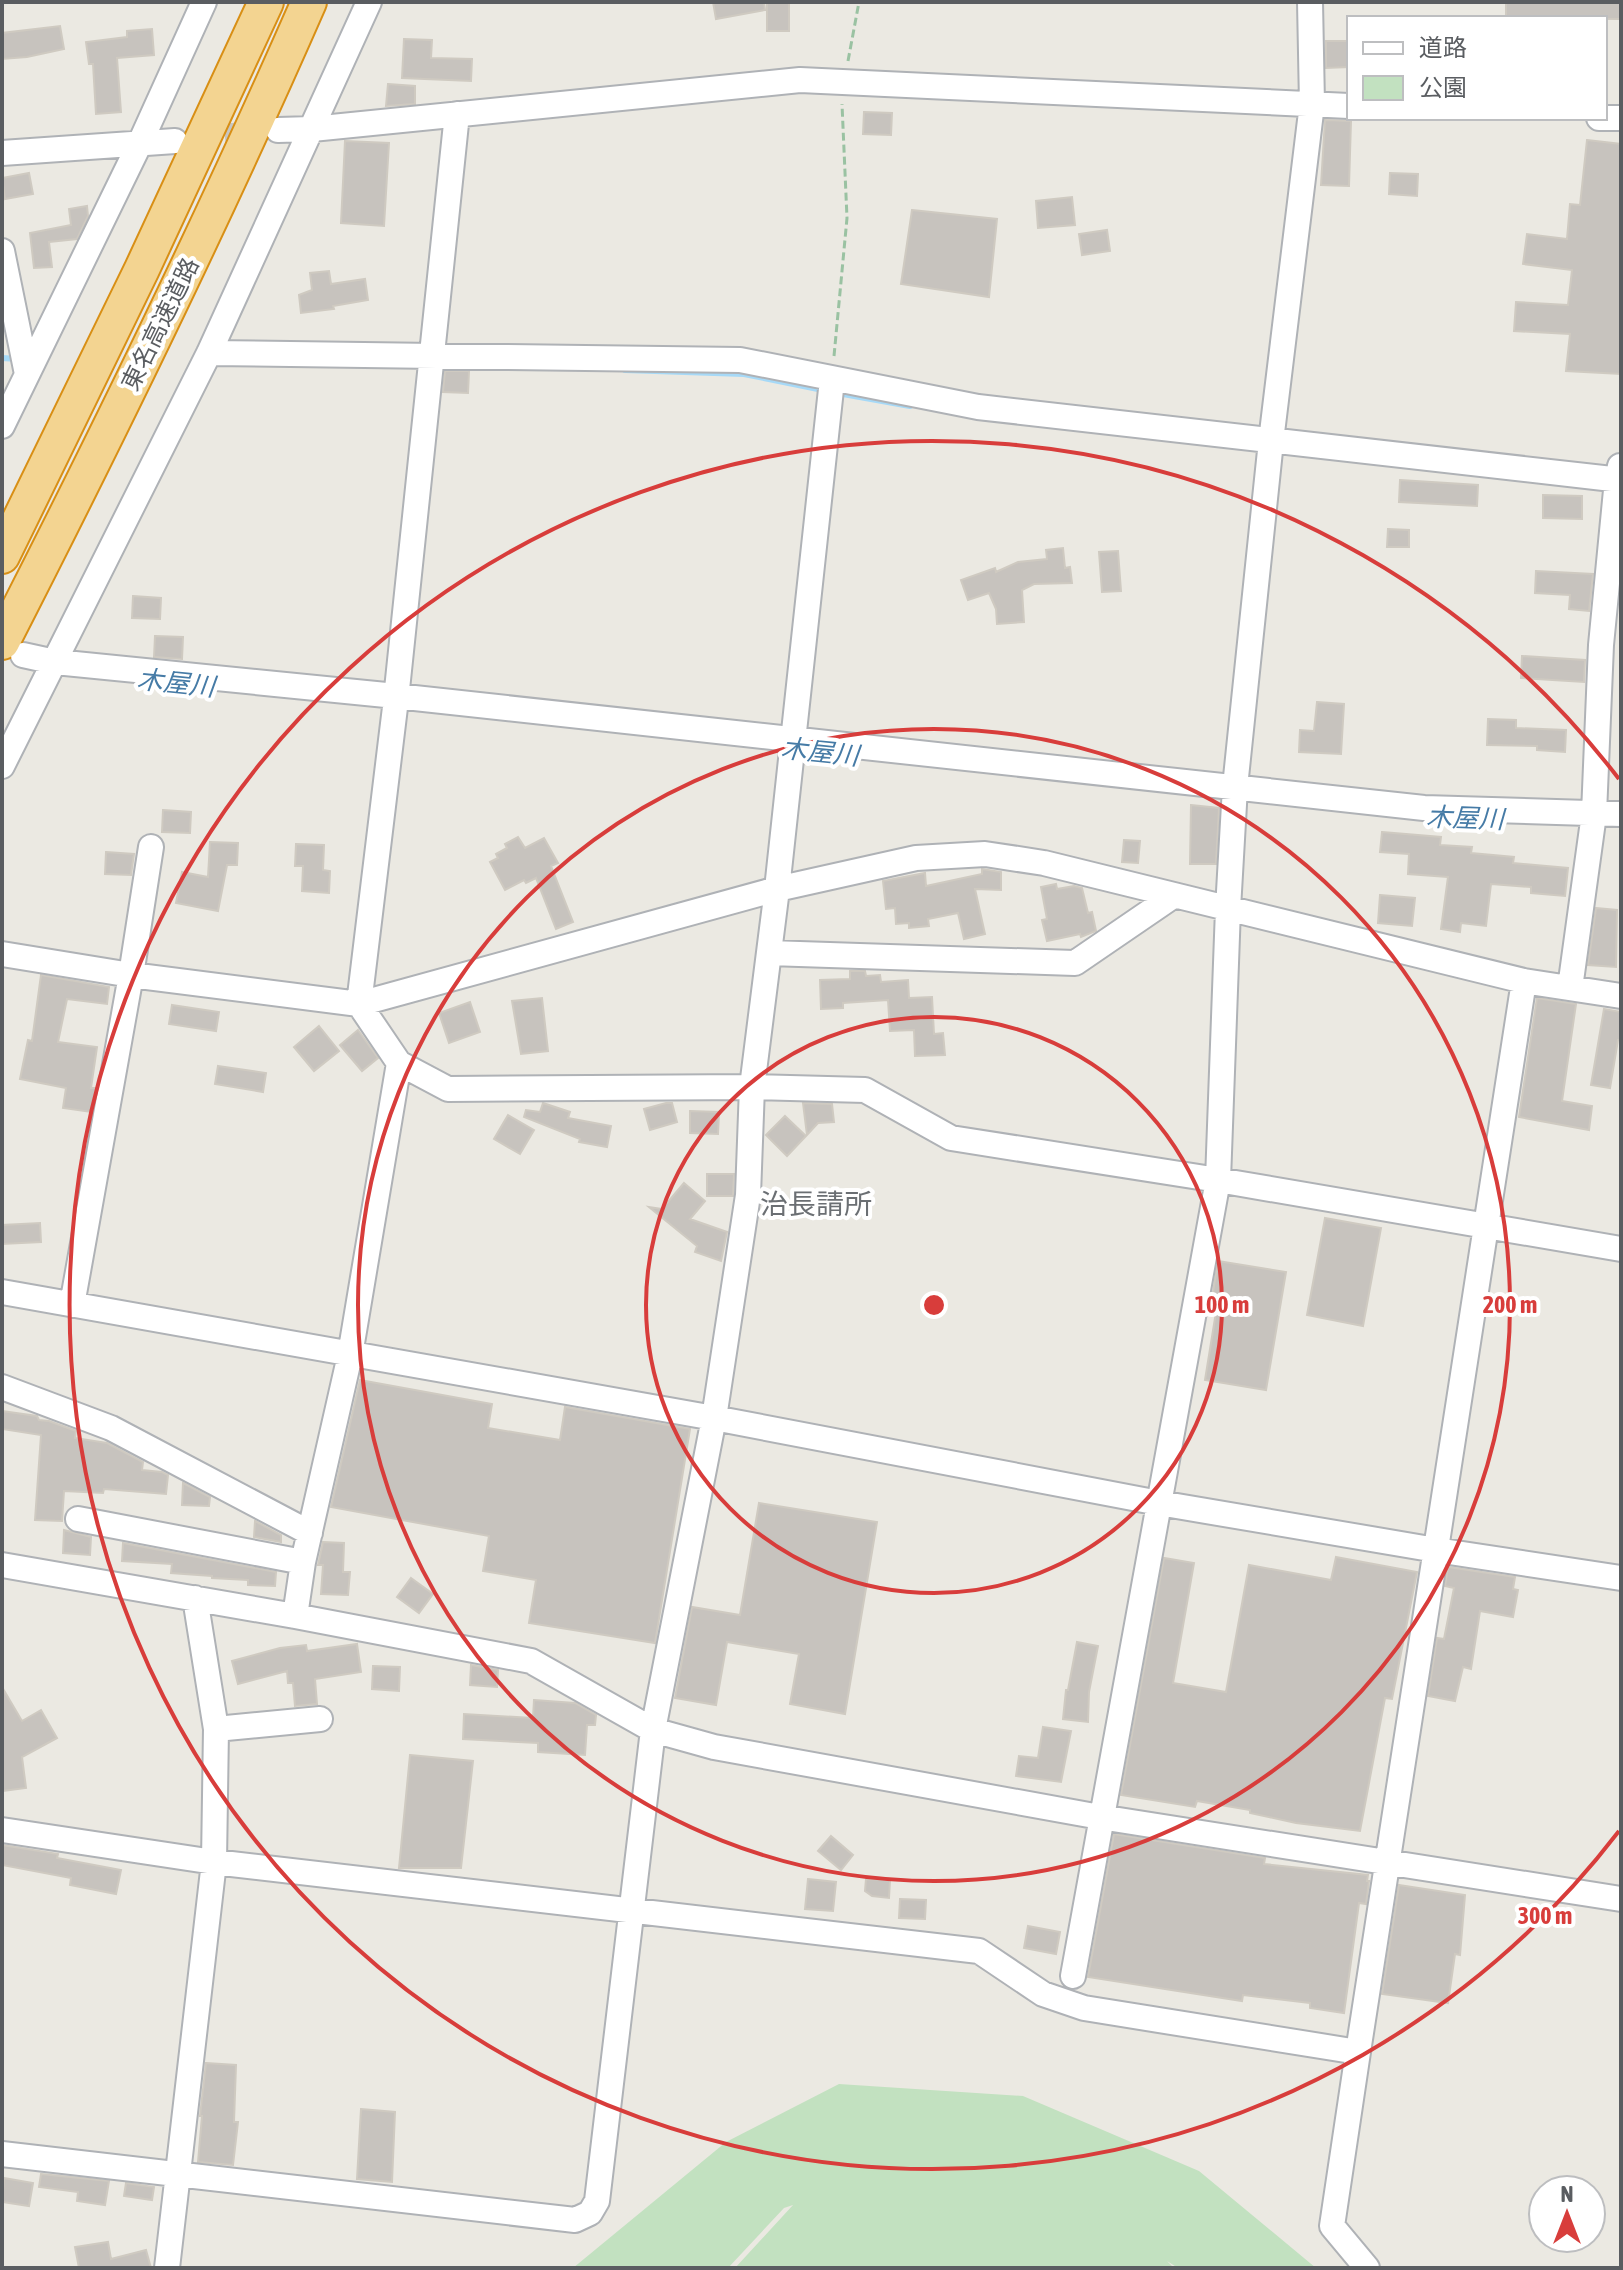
<svg xmlns="http://www.w3.org/2000/svg" width="1623" height="2270" font-family="'Asap Condensed','Noto Sans JP',sans-serif">
	<style>
		.green { fill: #c2e1c0 }
		.lines { fill: none; stroke-linecap: round; stroke-linejoin: round }
		.stream { stroke: #a6d9f7; stroke-width: 6 }
		.building { fill: #c7c3be; stroke: #cfcac1; stroke-width: 2 }
		.minor-tunnel { stroke: #c7c6c2; stroke-width: 24; stroke-dasharray: 24 12; stroke-linecap: butt }
		.minor-casing { stroke: #afb2b6; stroke-width: 28 }
		.highway-casing { stroke: #d88f15; stroke-width: 38 }
		.path { stroke: #9ac2a2; stroke-width: 3; stroke-dasharray: 8 4; stroke-linecap: butt }
		.minor { stroke: #fff; stroke-width: 24 }
		.highway { stroke: #f3d491; stroke-width: 34 }
		.ring { fill: none; stroke: #d83d3b; stroke-width: 4 }
		.labels { text-anchor: middle; dominant-baseline: central; stroke-width: 8; stroke-linejoin: round; paint-order: stroke }
		.street-label { font-size: 24px; fill: #5a5d61; stroke: #fff }
		.water-label { font-size: 26px; font-style: italic; fill: #467ba6; stroke: #fff }
		.quarter-label { font-size: 28px; fill: #6b6f73; stroke: #fff }
		.centre { fill: #d83d3b; stroke: #fff; stroke-width: 4 }
		.ring-label { font-size: 24px; text-anchor: middle; font-weight: bold; fill: #d83d3b; stroke: #fff; stroke-width: 8; stroke-linejoin: round; paint-order: stroke }
	</style>
	<rect width="100%" height="100%" fill="#ebe9e2"/>
	<!-- green -->
	<path class="green" d="M839 2084 1023 2096 1199 2171 1316 2268H1178L1167 2261 1174 2268H735L793 2205 784 2208 728 2268H573L726 2142Z"/>
	<g class="lines">
		<!-- stream -->
		<path class="stream" d="M2 358 18 359
			M625 370 744 374 818 389
			M843 394 910 406"/>
	</g>
	<!-- building -->
	<path class="building" d="M713 2H764L765 10 716 19Z
		M767 2H789V31H767Z
		M1506 2H1621V19L1506 18Z
		M60 26 64 49 27 57 2 59V33Z
		M152 29 154 55 117 58 121 112 96 114 93 64H89L86 42 127 37V31Z
		M404 39 432 40 431 58 472 59 471 81 402 78Z
		M1326 41H1349V67L1326 68Z
		M388 84 415 86V104L386 106Z
		M864 112 892 113 891 135 863 134Z
		M1325 120 1351 121 1349 186 1321 185Z
		M1587 140 1621 144V374L1566 371 1570 334 1514 331 1516 302 1568 305 1572 270 1523 264 1527 234 1567 239 1570 204 1580 205Z
		M345 141 389 143 384 226 341 223Z
		M29 173 33 194 5 199 2 178Z
		M1390 173 1418 174 1417 196 1389 194Z
		M1072 197 1075 225 1038 228 1036 201Z
		M87 206 88 216 77 239 49 242 52 267 34 268 30 233 71 225 69 209Z
		M912 210 997 219 989 297 901 284Z
		M1107 230 1110 251 1082 255 1079 234Z
		M329 271 331 284 365 279 368 300 333 306 334 309 301 313 299 295 312 290 310 273Z
		M445 371H469L468 393 443 392Z
		M1400 480 1478 485 1477 506 1399 502Z
		M1543 495 1582 496V519L1543 518Z
		M1388 529 1409 530V547H1387Z
		M1063 548 1065 568 1070 567 1072 583 1034 584 1022 590 1024 622 997 624 996 609 989 593 968 600 961 580 995 568 996 572 1018 562 1047 559 1046 550Z
		M1118 551 1121 591 1102 592 1099 552Z
		M1536 571 1593 574 1589 611 1569 609 1570 595 1535 593Z
		M133 596 161 598 160 619 132 618Z
		M155 636 183 637 182 659 154 657Z
		M1522 656 1585 660 1584 682 1521 678Z
		M1317 702 1344 704 1341 754 1299 752 1300 730 1314 731Z
		M1488 719 1516 720V728L1566 730 1565 752 1537 750V746L1487 745Z
		M1191 805 1219 808 1216 864H1190Z
		M163 810 191 812 190 833 162 832Z
		M1382 832 1441 837 1440 845 1472 847 1471 853 1514 857 1513 863 1568 868 1565 896 1531 893V887L1491 884 1486 926 1461 923 1460 932 1441 929 1448 877 1408 874 1409 854 1380 852Z
		M518 837 525 848 544 838 558 863 551 866 573 922 556 929 536 878 526 883 524 880 505 890 490 862 498 858 496 854 507 848 505 844Z
		M1124 840 1140 841 1138 863 1122 862Z
		M210 842 238 843 237 865H227L218 911 176 903 182 872 208 877Z
		M296 844 324 845 323 870 330 871 329 893 302 891 303 866H295Z
		M106 852 134 854 131 875 105 874Z
		M982 869 1001 872V890L975 889 985 934 964 939 958 913 928 919 929 926 909 928V923L896 924 895 908 886 909 883 881 925 873 926 886 982 874Z
		M1056 884 1057 889 1074 886 1082 888 1088 913 1092 912 1096 931 1081 937 1080 934 1047 941 1042 920 1047 919 1041 887Z
		M1380 895 1415 898 1412 926 1378 923Z
		M1596 908 1617 910 1616 967 1588 965Z
		M850 971H865L866 976 880 975 881 982 908 980 909 998 932 997 934 1034 943 1033 945 1055 915 1056 914 1030 890 1031 888 1000 843 1003V1008L821 1009 820 980 850 979Z
		M41 975 109 987 107 1004 67 999 58 1042 97 1047 91 1088H96L91 1112 63 1108 66 1088 20 1079 28 1040 32 1041Z
		M542 998 548 1051 521 1054 512 1001Z
		M1537 998 1576 1004 1562 1101 1592 1106 1589 1130 1519 1117Z
		M470 1002 480 1032 449 1043 439 1013Z
		M172 1005 219 1012 216 1031 169 1024Z
		M1604 1009 1621 1012V1040H1618L1610 1088 1591 1085Z
		M319 1026 339 1051 314 1071 294 1047Z
		M358 1030 378 1058 362 1071 340 1045Z
		M218 1066 266 1073 263 1092 215 1084Z
		M543 1103 570 1112 568 1118 611 1126 607 1147 579 1142 580 1139 524 1117 526 1110 540 1112Z
		M666 1103H672L677 1122 650 1130 644 1109Z
		M803 1103 832 1104 834 1122 818 1123 807 1135Z
		M690 1111 719 1112 718 1134 690 1133Z
		M508 1115 534 1130 520 1154 494 1139Z
		M785 1116 806 1136 787 1156 766 1135Z
		M707 1174H734L733 1196H707Z
		M684 1183 705 1201 690 1219 727 1232 721 1261 695 1252 697 1246 649 1207 662 1209Z
		M1325 1218 1381 1228 1363 1326 1307 1315Z
		M40 1223 41 1242 2 1244V1225Z
		M1218 1261 1286 1272 1266 1390 1205 1380 1216 1312 1210 1311Z
		M360 1380 492 1404 488 1428 560 1440 565 1407 690 1429 655 1643 529 1623 536 1580 483 1571 489 1536 331 1507Z
		M2 1411 37 1416 39 1420 49 1421 76 1431 75 1438 107 1443 143 1462 142 1470 162 1472 168 1475 166 1494 104 1489 103 1493 64 1491 62 1521 35 1520 41 1435 2 1429Z
		M183 1483 210 1497 209 1506 182 1505Z
		M759 1503 877 1522 845 1714 790 1704 799 1654 727 1642 716 1705 675 1698 692 1607 740 1615Z
		M255 1521 281 1535V1542L254 1537Z
		M64 1530 91 1537 90 1555 63 1553Z
		M323 1542 344 1543 343 1572H350L348 1595 321 1594 323 1565H318Z
		M123 1543 276 1572 275 1586 248 1585V1580L212 1578V1576L171 1573 172 1564 122 1561Z
		M1336 1557 1417 1572 1392 1699 1385 1698 1360 1831 1296 1823 1250 1813V1810L1197 1801 1195 1807 1121 1795 1164 1558 1194 1563 1173 1683 1226 1692 1249 1565 1331 1580Z
		M1448 1567 1515 1577 1513 1589 1518 1590 1513 1617 1480 1611 1471 1669 1463 1667 1455 1701 1428 1696 1437 1638 1444 1639 1454 1588 1445 1586Z
		M411 1578 433 1594 419 1613 397 1597Z
		M1077 1642 1098 1646 1089 1692 1088 1722 1063 1719 1066 1690H1068Z
		M357 1644 361 1672 315 1679 317 1704 295 1706 293 1683H288L287 1671 238 1684 232 1661 280 1648 306 1645 307 1651Z
		M471 1665 498 1670 497 1687 470 1685Z
		M373 1666 400 1667 399 1691 372 1689Z
		M2 1687 22 1721 41 1710 57 1738 22 1757 26 1788 2 1791Z
		M534 1700 575 1703 596 1715 595 1725H587L585 1755 538 1752V1743L463 1739 464 1714 533 1718Z
		M1043 1727 1071 1731 1061 1782 1016 1776 1019 1756 1038 1758Z
		M410 1755 473 1761 461 1868H399Z
		M1114 1834 1265 1858 1264 1864 1368 1875 1367 1881H1369L1366 1904 1359 1903 1344 2013 1310 2008V2003L1243 1995 1242 2001 1088 1977Z
		M831 1836 853 1855 841 1870 818 1851Z
		M2 1845 58 1854 57 1858 121 1870 116 1894 70 1885 71 1878 2 1865Z
		M808 1879 836 1882 833 1911 805 1909Z
		M866 1879 890 1880 889 1898 872 1896 865 1891Z
		M1399 1885 1465 1895 1460 1955 1455 1954 1448 2003 1382 1994Z
		M900 1899 926 1900 925 1919 899 1918Z
		M1028 1926 1060 1932 1056 1954 1024 1948Z
		M206 2063 236 2065 234 2122H238L233 2165 198 2162 202 2116H200Z
		M361 2109 395 2112 392 2182 357 2179Z
		M41 2174 109 2181 105 2205 77 2201 78 2192 39 2187Z
		M4 2178 33 2183 29 2206 2 2202Z
		M126 2183 154 2187 152 2200 124 2196Z
		M108 2242 111 2259 146 2250 151 2268H79L75 2247Z"/>
	<g class="lines">
		<!-- minor-tunnel -->
		<path class="minor-tunnel" d="M189 139 264 132"/>
		<defs>
			<path id="minor" d="M457 114 396 699 359 1004 399 1063 448 1089 752 1087 865 1090 951 1138 1218 1180 1621 1249
				M1599 118H1621
				M278 130 312 129 800 80 1349 106
				M2 153 175 141
				M2 251 27 374
				M209 353 740 360 978 407 1621 480
				M2 426 140 143 204 2
				M23 655 55 662 396 696 1424 808 1621 814
				M2 766 209 353 369 2
				M769 953 1075 963 1173 896
				M2 954 131 975 359 1004 777 889 916 858 985 854 1044 863 1524 981 1621 996
				M1570 988 1594 814 1601 645 1617 480 1620 466
				M2 1292 714 1418 1159 1503 1436 1550 1621 1578
				M72 1305 131 975 151 847
				M2 1387 111 1428 310 1533
				M78 1519 303 1562
				M2 1565 295 1616 531 1661 653 1730 714 1747 1100 1817 1621 1899
				M295 1616 303 1562 350 1355 399 1063
				M216 1729 320 1719
				M2 1830 214 1862 979 1951 1043 1994 1084 2008 1358 2052 1332 2226 1367 2268
				M1073 1976 1218 1180 1228 909 1235 787 1271 441 1312 104 1310 2
				M1358 2052 1524 981
				M2 2154 575 2220 590 2213 597 2201 653 1730 714 1418 748 1195 752 1087 777 889 832 380
				M167 2268 214 1862 216 1729 195 1598"/>
			<path id="highway" d="M2 556 142 269 266 2
				M2 642C110 431 214 219 309 2"/>
		</defs>
		<!-- minor casing -->
		<use href="#minor" class="minor-casing"/>
		<!-- highway casing -->
		<use href="#highway" class="highway-casing"/>
		<!-- path -->
		<path class="path" d="M848 61 859 2
			M834 356 847 218 842 104"/>
		<!-- minor -->
		<use href="#minor" class="minor"/>
		<!-- highway -->
		<use href="#highway" class="highway"/>
	</g>
	<!-- distance rings -->
	<g class="ring">
		<circle cx="934" cy="1305" r="288"/>
		<circle cx="934" cy="1305" r="576"/>
		<path d="M1619 1831A864 864 0 1 1 1619 779"/>
	</g>
	<g class="labels">
		<!-- street labels -->
		<g class="street-label">
			<text transform="translate(160 324) rotate(-64)">東名高速道路</text>
		</g>
		<!-- water labels -->
		<g class="water-label">
			<text transform="translate(176 683) rotate(6)">木屋川</text>
			<text transform="translate(820 752) rotate(6)">木屋川</text>
			<text transform="translate(1465 818) rotate(2)">木屋川</text>
		</g>
		<!-- quarter labels -->
		<g class="quarter-label">
			<text x="816" y="1204">治長請所</text>
		</g>
	</g>
	<circle cx="934" cy="1305" r="12" class="centre"/>
	<g class="ring-label">
		<text x="1222" y="1313">100 m</text>
		<text x="1510" y="1313">200 m</text>
		<text x="1545" y="1924">300 m</text>
	</g>
	<!-- border -->
	<rect width="1623" height="2270" fill="none" stroke="#5a5d61" stroke-width="8"/>
	<!-- legend -->
	<rect x="1347" y="16" width="260" height="104" fill="#ffffff" stroke="#bdbec0" stroke-width="2"/>
	<rect x="1363" y="42" width="40" height="12" fill="#ffffff" stroke="#bdbec0" stroke-width="2"/>
	<text x="1419" y="56" font-size="24" fill="#5a5d61">道路</text>
	<rect x="1363" y="76" width="40" height="24" fill="#c2e1c0" stroke="#bdbec0" stroke-width="2"/>
	<text x="1419" y="96" font-size="24" fill="#5a5d61">公園</text>
	<!-- north arrow -->
	<g transform="translate(1567 2214)"><circle r="38" fill="#ffffff" stroke="#bdbec0" stroke-width="2"/>
	<path d="M0-6L14 30L0 20L-14 30Z" fill="#d83d3b"/>
	<text y="-12" font-size="22" font-weight="bold" text-anchor="middle" fill="#5a5d61">N</text>
	</g>
</svg>
